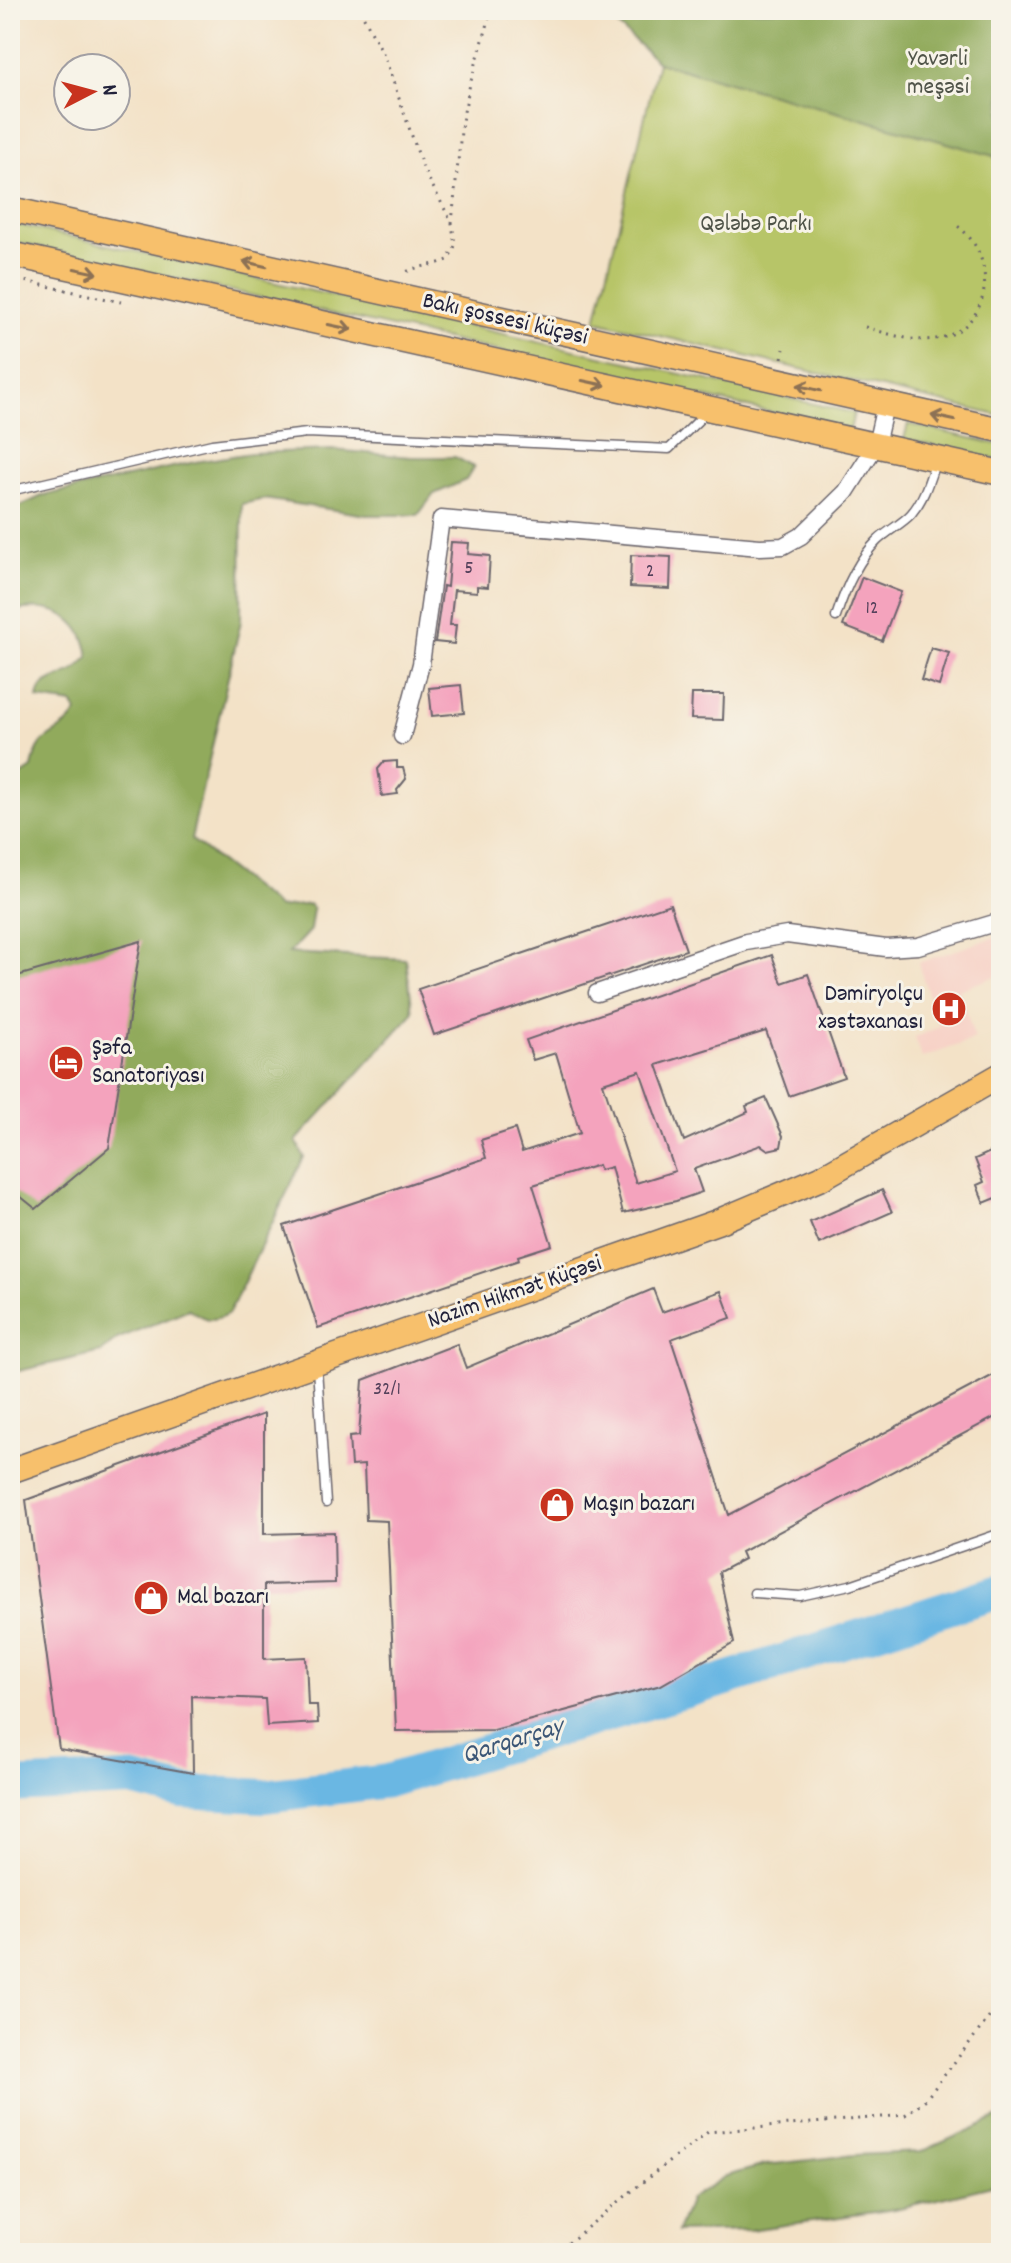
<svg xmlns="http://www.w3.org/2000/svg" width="1011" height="2263" font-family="Dekko,sans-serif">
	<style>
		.built { fill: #f7d1c6 }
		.green { fill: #b7c567; stroke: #6c7451; stroke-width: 2 }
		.forest { fill: #91aa5c; stroke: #5a664c; stroke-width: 2 }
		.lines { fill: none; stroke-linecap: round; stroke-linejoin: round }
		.river { stroke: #6ab7e3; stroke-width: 34 }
		.building { fill: #f4a3bd; fill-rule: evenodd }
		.lane-casing { stroke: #6b656c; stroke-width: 11 }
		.street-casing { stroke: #6b656c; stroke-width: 19 }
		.primary-casing { stroke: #6b656c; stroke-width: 27 }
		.path { stroke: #6b656c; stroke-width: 3; stroke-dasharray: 2 6; stroke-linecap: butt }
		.lane { stroke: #fff; stroke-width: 8 }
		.street { stroke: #fff; stroke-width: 16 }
		.primary { stroke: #f7c06c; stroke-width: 24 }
		.oneway { stroke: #8c7154 }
		.labels { text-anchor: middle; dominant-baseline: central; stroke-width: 6; stroke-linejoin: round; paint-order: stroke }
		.number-label { font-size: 20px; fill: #56425c }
		.park-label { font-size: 24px; fill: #4f5348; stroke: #f7f3e8 }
		.street-label { font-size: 24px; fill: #22223b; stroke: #f7f3e8 }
		.poi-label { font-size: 24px; fill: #22223b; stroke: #f7f3e8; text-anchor: start }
		.water-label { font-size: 26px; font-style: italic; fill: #3b5676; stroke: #f7f3e8 }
	</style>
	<rect width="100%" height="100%" fill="#f7f3e8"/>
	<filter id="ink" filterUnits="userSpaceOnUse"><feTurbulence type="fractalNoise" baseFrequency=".0125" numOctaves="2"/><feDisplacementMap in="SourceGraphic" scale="16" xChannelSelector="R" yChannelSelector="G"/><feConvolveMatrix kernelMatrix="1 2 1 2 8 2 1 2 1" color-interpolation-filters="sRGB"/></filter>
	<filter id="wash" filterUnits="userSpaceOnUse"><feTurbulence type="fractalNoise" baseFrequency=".006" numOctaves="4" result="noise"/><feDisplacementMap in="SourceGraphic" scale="32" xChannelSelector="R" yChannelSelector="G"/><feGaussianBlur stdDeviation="1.8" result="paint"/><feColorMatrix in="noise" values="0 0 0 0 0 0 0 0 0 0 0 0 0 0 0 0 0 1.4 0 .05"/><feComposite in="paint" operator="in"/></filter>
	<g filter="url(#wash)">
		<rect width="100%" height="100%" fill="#f3e2c7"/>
		<!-- built -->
		<path class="built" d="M1001 935V974L959 990 975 1039 922 1058 915 1037 939 1027 918 963Z"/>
		<!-- green -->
		<path class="green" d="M658 62 992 155 1001 163V416L596 321Z
			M10 223 854 413 850 430 10 241Z
			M908 424 1001 445V461L904 439Z"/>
		<!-- forest -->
		<path class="forest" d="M601 10H1001V158L658 62Z
			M333 450 411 457H455L474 467 466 480 434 494 418 515H366L264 499 242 504 241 621 191 839 279 908 309 904 313 909 310 930 289 953 406 959 413 1013 296 1141 304 1157 229 1313C212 1323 204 1320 189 1309L117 1339 101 1352 10 1373V778L14 780 32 768C39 727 60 740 77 712L73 704 38 699C40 678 58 680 73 671 79 668 84 662 89 657 83 614 49 602 10 612V511L42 496 195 462 251 453Z
			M1001 2116V2184L895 2209 750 2230 677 2232 690 2199 726 2176 765 2165 854 2155 921 2152Z"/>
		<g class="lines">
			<!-- river -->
			<path class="river" d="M10 1786 130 1780 182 1792 264 1796 387 1781 723 1680 1001 1591"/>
		</g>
		<g id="blocks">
			<!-- building -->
			<path class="building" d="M451 542 469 543 468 554 490 556 488 587 477 586V592L454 590 450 625H456L454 644 435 642 443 586 447 587Z
				M631 555 671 557 670 589 630 587Z
				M862 577 901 592 882 641 843 626Z
				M931 648 949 653 939 686 921 680Z
				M461 685 464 713 432 716 429 688Z
				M692 694H724L723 720 691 719Z
				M397 761V768H403L406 779 397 790 398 794 382 796 378 769 384 762Z
				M670 904 686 950 434 1035 418 989Z
				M141 941 109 1148 36 1209 10 1188V978Z
				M772 955 782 983 808 974 844 1077 789 1096 766 1031 657 1065 684 1141 748 1112 746 1106 766 1098 783 1136 781 1147 768 1150 761 1145 694 1169 702 1192 676 1201 623 1213 611 1167 600 1170 598 1165 533 1185 552 1245 518 1256 519 1260 318 1328 284 1226 486 1158 481 1140 515 1129 522 1152 580 1133 556 1053 533 1060 526 1040ZM640 1071 675 1171 636 1183 603 1083Z
				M1001 1147V1196L984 1203 977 1185 984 1182 975 1159Z
				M882 1190 892 1212 819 1244 810 1222Z
				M653 1289 662 1312 721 1291 731 1318 671 1339 729 1515 1001 1371V1414L741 1552 744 1559 719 1572 734 1643 661 1685 494 1730 396 1731 387 1521 366 1520 364 1465 351 1466 349 1437 359 1436 363 1380 457 1344 466 1368Z
				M264 1414V1534L334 1532 335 1583 264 1585V1659L306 1657 308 1705H317L318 1723 267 1726 265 1699 192 1696 193 1773 59 1749 26 1500Z"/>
		</g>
	</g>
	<g filter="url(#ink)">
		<use href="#blocks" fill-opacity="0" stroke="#6b656c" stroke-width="2"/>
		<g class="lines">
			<defs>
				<path id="lane" d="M10 491 212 444 307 433 669 449 707 412
					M836 617C844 592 858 560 877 541 887 531 902 524 911 514 924 499 929 481 935 463
					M317 1368 326 1503
					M754 1593 800 1596 850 1585 1001 1533"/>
				<path id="street" d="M402 736 421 664 441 519 760 547 783 546 801 536 846 492 876 445 885 405
					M597 993 746 942 787 935 886 948 918 946 1001 921"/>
				<path id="primary" d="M10 209 1001 430
					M10 254 1001 473
					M10 1471 717 1222 821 1178 1001 1075"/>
			</defs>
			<!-- lane casing -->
			<use href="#lane" class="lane-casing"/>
			<!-- street casing -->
			<use href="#street" class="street-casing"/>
			<!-- primary casing -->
			<use href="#primary" class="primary-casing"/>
			<!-- path -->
			<path class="path" d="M360 10 384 55 423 168 452 223 455 246 448 260C434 266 413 266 403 274
				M452 223 462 121 470 84 492 10
				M10 278 121 302
				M865 327C890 334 917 345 944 337 996 321 997 250 953 223
				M782 358 784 349
				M556 2253 649 2177 708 2132 905 2115 926 2099 1001 2002"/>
			<!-- lane -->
			<use href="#lane" class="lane"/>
			<!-- street -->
			<use href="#street" class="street"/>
			<!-- primary -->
			<use href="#primary" class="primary"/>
		</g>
		<!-- one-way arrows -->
		<defs><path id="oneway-shaft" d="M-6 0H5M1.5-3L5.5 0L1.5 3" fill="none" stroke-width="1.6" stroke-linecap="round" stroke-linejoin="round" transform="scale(2)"/></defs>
		<g class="oneway">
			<use href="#oneway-shaft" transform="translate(255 264) rotate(-167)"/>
			<use href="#oneway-shaft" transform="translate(86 271) rotate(12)"/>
			<use href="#oneway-shaft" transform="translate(340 327) rotate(12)"/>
			<use href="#oneway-shaft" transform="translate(594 383) rotate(12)"/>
			<use href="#oneway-shaft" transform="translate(809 388) rotate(-167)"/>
			<use href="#oneway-shaft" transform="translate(943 418) rotate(-168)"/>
		</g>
	</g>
	<!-- icons -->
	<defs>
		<symbol id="hospital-disc" viewBox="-11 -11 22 22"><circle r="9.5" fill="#c8321e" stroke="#f7f3e8"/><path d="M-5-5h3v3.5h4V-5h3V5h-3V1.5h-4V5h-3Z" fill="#fff"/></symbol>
		<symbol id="hotel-disc" viewBox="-11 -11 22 22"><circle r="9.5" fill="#c8321e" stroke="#f7f3e8"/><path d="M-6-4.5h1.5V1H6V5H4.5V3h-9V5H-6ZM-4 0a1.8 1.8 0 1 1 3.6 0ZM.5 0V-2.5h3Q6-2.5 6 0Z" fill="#fff"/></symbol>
		<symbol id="shop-disc" viewBox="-11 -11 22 22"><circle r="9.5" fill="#c8321e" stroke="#f7f3e8"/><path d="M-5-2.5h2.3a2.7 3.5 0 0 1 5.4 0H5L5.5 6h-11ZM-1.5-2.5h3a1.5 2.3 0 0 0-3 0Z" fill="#fff"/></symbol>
	</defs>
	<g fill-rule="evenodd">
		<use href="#hospital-disc" x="929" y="989" width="40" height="40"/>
		<use href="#hotel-disc" x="46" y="1043" width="40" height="40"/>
		<use href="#shop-disc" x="537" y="1485" width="40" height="40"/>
		<use href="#shop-disc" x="131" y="1578" width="40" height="40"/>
	</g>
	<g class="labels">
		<!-- number labels -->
		<g class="number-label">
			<text x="469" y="569">5</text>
			<text x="650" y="572">2</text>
			<text x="872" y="609">12</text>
			<text x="387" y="1390">32/1</text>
		</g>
		<!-- park labels -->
		<g class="park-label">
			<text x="938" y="60">Yavərli<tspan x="938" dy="28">meşəsi</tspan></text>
			<text x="756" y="225">Qələbə Parkı</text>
		</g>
		<!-- street labels -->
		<g class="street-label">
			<text transform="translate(505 320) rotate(13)">Bakı şossesi küçəsi</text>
			<text transform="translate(515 1293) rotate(-19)">Nazim Hikmət Küçəsi</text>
		</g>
		<!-- poi labels -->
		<g class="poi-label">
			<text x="923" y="995" text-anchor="end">Dəmiryolçu<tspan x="923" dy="28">xəstəxanası</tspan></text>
			<text x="92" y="1049">Şəfa<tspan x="92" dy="28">Sanatoriyası</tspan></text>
			<text x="583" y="1505">Maşın bazarı</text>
			<text x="177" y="1598">Mal bazarı</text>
		</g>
		<!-- water labels -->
		<g class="water-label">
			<text transform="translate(513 1742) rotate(-17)">Qarqarçay</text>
		</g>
	</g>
	<!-- margin -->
	<rect width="1011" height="2263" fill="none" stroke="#f7f3e8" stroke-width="40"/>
	<!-- north arrow -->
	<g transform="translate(92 92) rotate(84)"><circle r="38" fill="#f7f3e8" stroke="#a29fa3" stroke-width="2"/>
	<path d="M0-6L14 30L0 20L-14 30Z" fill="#c8321e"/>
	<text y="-12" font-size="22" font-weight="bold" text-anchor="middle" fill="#22223b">N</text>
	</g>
</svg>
